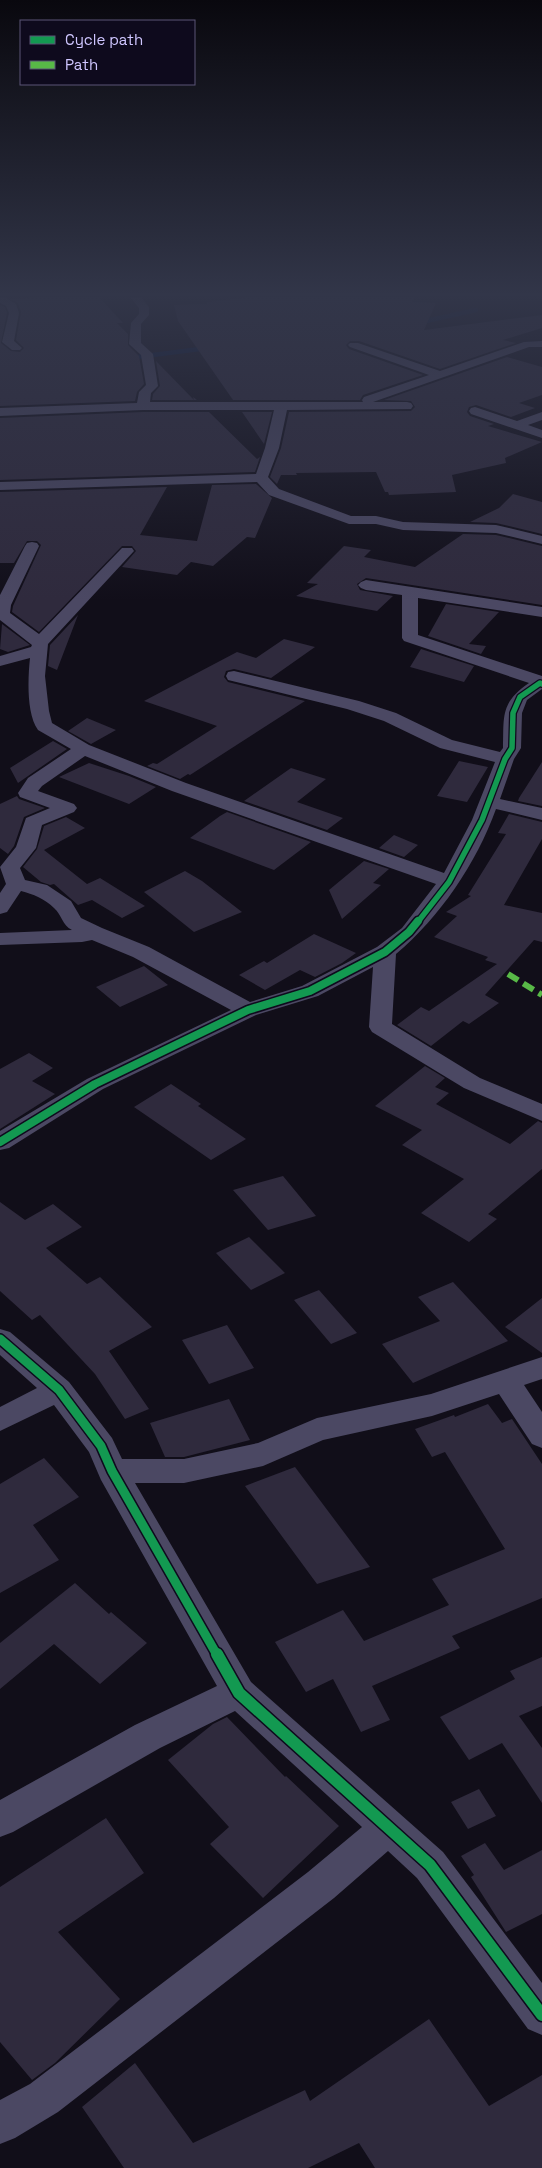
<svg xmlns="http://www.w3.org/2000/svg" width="542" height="2168" font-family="'Space Grotesk',sans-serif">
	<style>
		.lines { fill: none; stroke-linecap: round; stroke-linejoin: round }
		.stream { stroke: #051539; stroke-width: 4.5 }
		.building { fill: #2f2a3d }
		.street { fill: #4b4863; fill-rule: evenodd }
		.quiet { stroke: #58b947; stroke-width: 6; stroke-dasharray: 12 6; stroke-linecap: butt }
		.cycleway-far3-casing { stroke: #0e0a1d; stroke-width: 8 }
		.cycleway-far2-casing { stroke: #0e0a1d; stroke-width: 11 }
		.cycleway-far1-casing { stroke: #0e0a1d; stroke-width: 12 }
		.cycleway-casing { stroke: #0e0a1d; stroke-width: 15 }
		.cycleway-far3 { stroke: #139951; stroke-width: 5.5 }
		.cycleway-far2 { stroke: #139951; stroke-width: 8 }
		.cycleway-far1 { stroke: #139951; stroke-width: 9 }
		.cycleway { stroke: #139951; stroke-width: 12 }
	</style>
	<rect width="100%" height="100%" fill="#110e19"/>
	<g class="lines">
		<!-- stream -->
		<path class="stream" d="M417 323 476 310
			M129 358 208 348"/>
	</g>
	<!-- building -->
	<path class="building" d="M47 297H99L123 323H117L128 334V345L139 356 144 384 137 392 135 401 0 406V305L5 307 7 313 1 343 11 351 20 352 24 348 16 340 21 312 18 303 10 299Z
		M252 297H415L412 302 436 303 424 330 542 315V328L503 340 516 343 440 369 359 341H350L346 345 349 349 423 375 363 395 360 400H233L178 321 174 305 207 304V302Z
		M507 357 542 367V395L519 403 535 408 511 417 476 405 469 407 467 412 470 416 494 424 488 426 542 442 505 458 506 463 452 475 456 492 389 495 388 492H385L376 472 296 473 297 475H281L277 484 270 477 281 448 289 412 411 411 415 407 411 401 384 400Z
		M156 361 194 400 193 397 197 400H152L153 394 160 386Z
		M143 412H209L257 459 260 457 255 472 0 480V418Z
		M242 412H272L264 444Z
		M256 484 272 498 255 538 247 537 213 566 191 562 177 575 122 567 136 551 132 546H122L39 632 12 612 13 606 41 545 37 541H27L14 563H0V492L167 487 140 535 197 541 212 485Z
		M513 494 542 502V534L496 523 470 522 499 508Z
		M463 534 496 535 542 546V605L366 578 357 584 360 590 393 596 377 611 296 596 318 584 307 583 344 546 371 550 364 557 415 567Z
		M446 604 499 612 469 644 486 646 481 654 428 636Z
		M78 615 57 670 48 666 50 645Z
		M2 624 30 645 8 652 0 649Z
		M284 639 315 647 271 678 234 669 226 671 224 677 228 682 305 701 190 775 188 774 180 779 147 766 153 763 157 764 217 726 144 701 237 652 256 658Z
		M421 649 474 666 464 682 410 667Z
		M87 718 116 730 91 744 68 731Z
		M53 741 67 749 18 783 10 768Z
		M459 761 488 767 467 802 437 796Z
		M542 762V806L518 801 519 798Z
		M89 763 129 776 156 787 129 804 59 777Z
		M291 768 326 779 297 802 343 818 327 830 244 801Z
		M17 796 19 799 45 808 24 817 14 846 8 854 0 848V804Z
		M227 812 311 842 274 870 190 838 220 816Z
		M509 814 542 822V839L504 905 542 913V942L534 940 485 995 499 1003 469 1024 463 1021 431 1046 397 1025 421 1007 429 1011 497 964 485 960 488 957 434 937 457 916 446 912 471 896 468 895 506 834 498 833Z
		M66 817 85 828 44 850 87 884 100 878 145 906 122 918 92 900 78 905 54 884 50 885 41 882 23 867 37 849 44 826Z
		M394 835 418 845 404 857 379 848Z
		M364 861 389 869 373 883 381 885 342 919 329 890Z
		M185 871 202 881 242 912 194 932 144 892Z
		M314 934 356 953 342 963 315 977 300 970 265 990 239 975 264 961 267 963Z
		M144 966 168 985 120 1007 96 987Z
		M29 1053 53 1068 32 1081 55 1094 0 1129V1069Z
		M425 1066 445 1078 435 1087 449 1093 436 1104 510 1144 538 1121 542 1123V1169L488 1214 497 1219 469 1242 421 1213 464 1179 402 1145 422 1130 375 1106Z
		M171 1084 201 1104 198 1106 246 1139 211 1160 134 1107Z
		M283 1176 316 1216 268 1230 233 1190Z
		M0 1202 25 1220 53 1204 82 1227 46 1248 87 1284 100 1277 152 1327 109 1351 149 1409 125 1419 95 1374 40 1315 32 1320 0 1291Z
		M249 1237 285 1273 251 1290 216 1253Z
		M453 1282 508 1341 413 1383 382 1344 440 1321 418 1297Z
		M319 1290 357 1333 331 1344 294 1300Z
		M542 1298V1353L505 1327Z
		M227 1325 254 1368 209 1384 182 1340Z
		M229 1399 250 1440 184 1457H165L150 1423Z
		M488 1404 502 1423 512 1419 542 1464V1598L452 1636 460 1648 372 1686 390 1720 361 1732 333 1679 306 1692 275 1642 343 1610 364 1641 449 1605 432 1579 505 1549 445 1452 432 1457 415 1429 454 1415 455 1417Z
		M44 1458 79 1497 33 1525 59 1560 0 1593V1484Z
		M295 1467 370 1567 317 1584 245 1486Z
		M75 1583 109 1614 111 1612 147 1643 100 1684 54 1644 0 1689V1643Z
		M542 1657V1706L519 1716 542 1748V1803L502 1743 469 1760 440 1717 515 1679 510 1671Z
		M227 1717 285 1777 286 1776 339 1826 263 1898 210 1844 229 1827 168 1760 213 1724Z
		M479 1789 496 1816 468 1829 451 1802Z
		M106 1818 144 1873 58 1932 120 1999 55 2063 32 2080 0 2042V1887Z
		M485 1843 504 1870 542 1850V1914L506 1932 471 1877 474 1875 461 1856Z
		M429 2019 489 2106 542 2075V2168H375L359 2143 308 2168H124L82 2107 135 2063 193 2143 305 2090 310 2101Z"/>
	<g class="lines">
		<!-- street -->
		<path class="street" d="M0 297H4L16 304 19 313 14 341 22 348 20 350H12L2 342 9 313 6 306 0 303Z
			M130 297H141L149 307V315L141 324V343L153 354 158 386 151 393 150 402H363L362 400 364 397 429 375 350 347 348 345 350 343H358L440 371 524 342 542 341V347H529L373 402H407L411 403 413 406 411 409 287 410 279 448 268 477 279 489 351 516H376L403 522 496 525 542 536V544L496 533 403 530 376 524H349L269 495 257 482 0 490V482L256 474 265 448 274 410H143L0 416V408L137 403 139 392 146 385 141 355 129 344 131 323 139 314V308Z
			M475 407 517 421 542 412V420L528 425 542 430V438L471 414 469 411 471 408Z
			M32 542 37 543 39 546 11 605 10 613 39 634 122 548H132L134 551 48 644 45 676 49 711 52 723 89 745 186 783 444 873 472 820 495 762 440 748 384 721 347 709 228 680 226 676 228 672 234 671 359 701 396 713 452 740 500 752 503 748C504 716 500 703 529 683L404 641 402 638V595L366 590 361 588 358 585 361 582 366 580 542 607V617L418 598V635L542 676V689L527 700 522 713 521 748 514 759 500 799 542 808V820L496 809C476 864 440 917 396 954L392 1024 480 1078 542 1104V1121L464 1088 372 1032 369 1027 373 967 318 996 256 1015 103 1089 9 1148 0 1150V1131L87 1079 231 1010 133 957 92 940 82 942 0 945V933L72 930C62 925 62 915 54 908 45 899 33 894 21 891L7 912 0 914V893L6 884 0 867 16 847 26 818 50 808 20 797 18 793 28 778 71 749 38 730C26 713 28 677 30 658L0 666V656L31 647 32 645 0 620V595L25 546 27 543ZM85 756 172 791 436 884 402 928 377 947 302 986 250 1002 149 947 102 928 81 918 71 901 47 885 25 880 20 868 36 848 42 825 74 812 77 808 74 804 38 791 42 786Z
			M0 1329 10 1332 69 1382 112 1438 122 1459H184L258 1443 317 1418 431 1394 542 1357V1379L524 1385 542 1412V1448L532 1444 499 1394 432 1416 323 1440 263 1466 184 1483H135L251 1682 443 1852 542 1983V2035L528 2029 417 1878 388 1851 334 1898 58 2112 15 2138 0 2144V2100L30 2084 308 1872 362 1827 235 1711 160 1748 13 1832 0 1837V1800L135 1725 217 1686 101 1480 89 1452 54 1405 0 1431V1407L37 1388 0 1355Z"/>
		<!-- quiet -->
		<path class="quiet" d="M508 974 542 995"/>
		<defs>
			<path id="cycleway-far3" d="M417 923 449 882 482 820 505 759 512 748 513 713 520 697 540 683 542 684"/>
			<path id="cycleway-far2" d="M0 1142 95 1084 248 1010 310 991 385 952 409 932 418 921"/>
			<path id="cycleway-far1" d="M0 1339 59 1390 101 1446 112 1471 217 1655"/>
			<path id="cycleway" d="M217 1654 239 1693 430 1865 542 2015"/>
		</defs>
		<!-- cycleway-far3 casing -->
		<use href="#cycleway-far3" class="cycleway-far3-casing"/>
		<!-- cycleway-far2 casing -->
		<use href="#cycleway-far2" class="cycleway-far2-casing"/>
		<!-- cycleway-far1 casing -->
		<use href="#cycleway-far1" class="cycleway-far1-casing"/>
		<!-- cycleway casing -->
		<use href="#cycleway" class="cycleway-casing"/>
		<!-- cycleway-far3 -->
		<use href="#cycleway-far3" class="cycleway-far3"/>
		<!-- cycleway-far2 -->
		<use href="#cycleway-far2" class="cycleway-far2"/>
		<!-- cycleway-far1 -->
		<use href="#cycleway-far1" class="cycleway-far1"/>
		<!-- cycleway -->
		<use href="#cycleway" class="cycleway"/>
	</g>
	<!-- sky -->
	<linearGradient id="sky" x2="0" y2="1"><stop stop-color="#09080e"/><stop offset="0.49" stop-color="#323649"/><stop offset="1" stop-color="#323649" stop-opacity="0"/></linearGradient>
	<rect width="542" height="601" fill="url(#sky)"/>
	<!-- legend -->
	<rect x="20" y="20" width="175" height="65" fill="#0e0a1d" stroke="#5b5577"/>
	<rect x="30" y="36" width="25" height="8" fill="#139951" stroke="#5b5577"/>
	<text x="65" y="45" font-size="15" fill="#cfc6ff">Cycle path</text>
	<rect x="30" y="61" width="25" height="8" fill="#58b947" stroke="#5b5577"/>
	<text x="65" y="70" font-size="15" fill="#cfc6ff">Path</text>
</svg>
